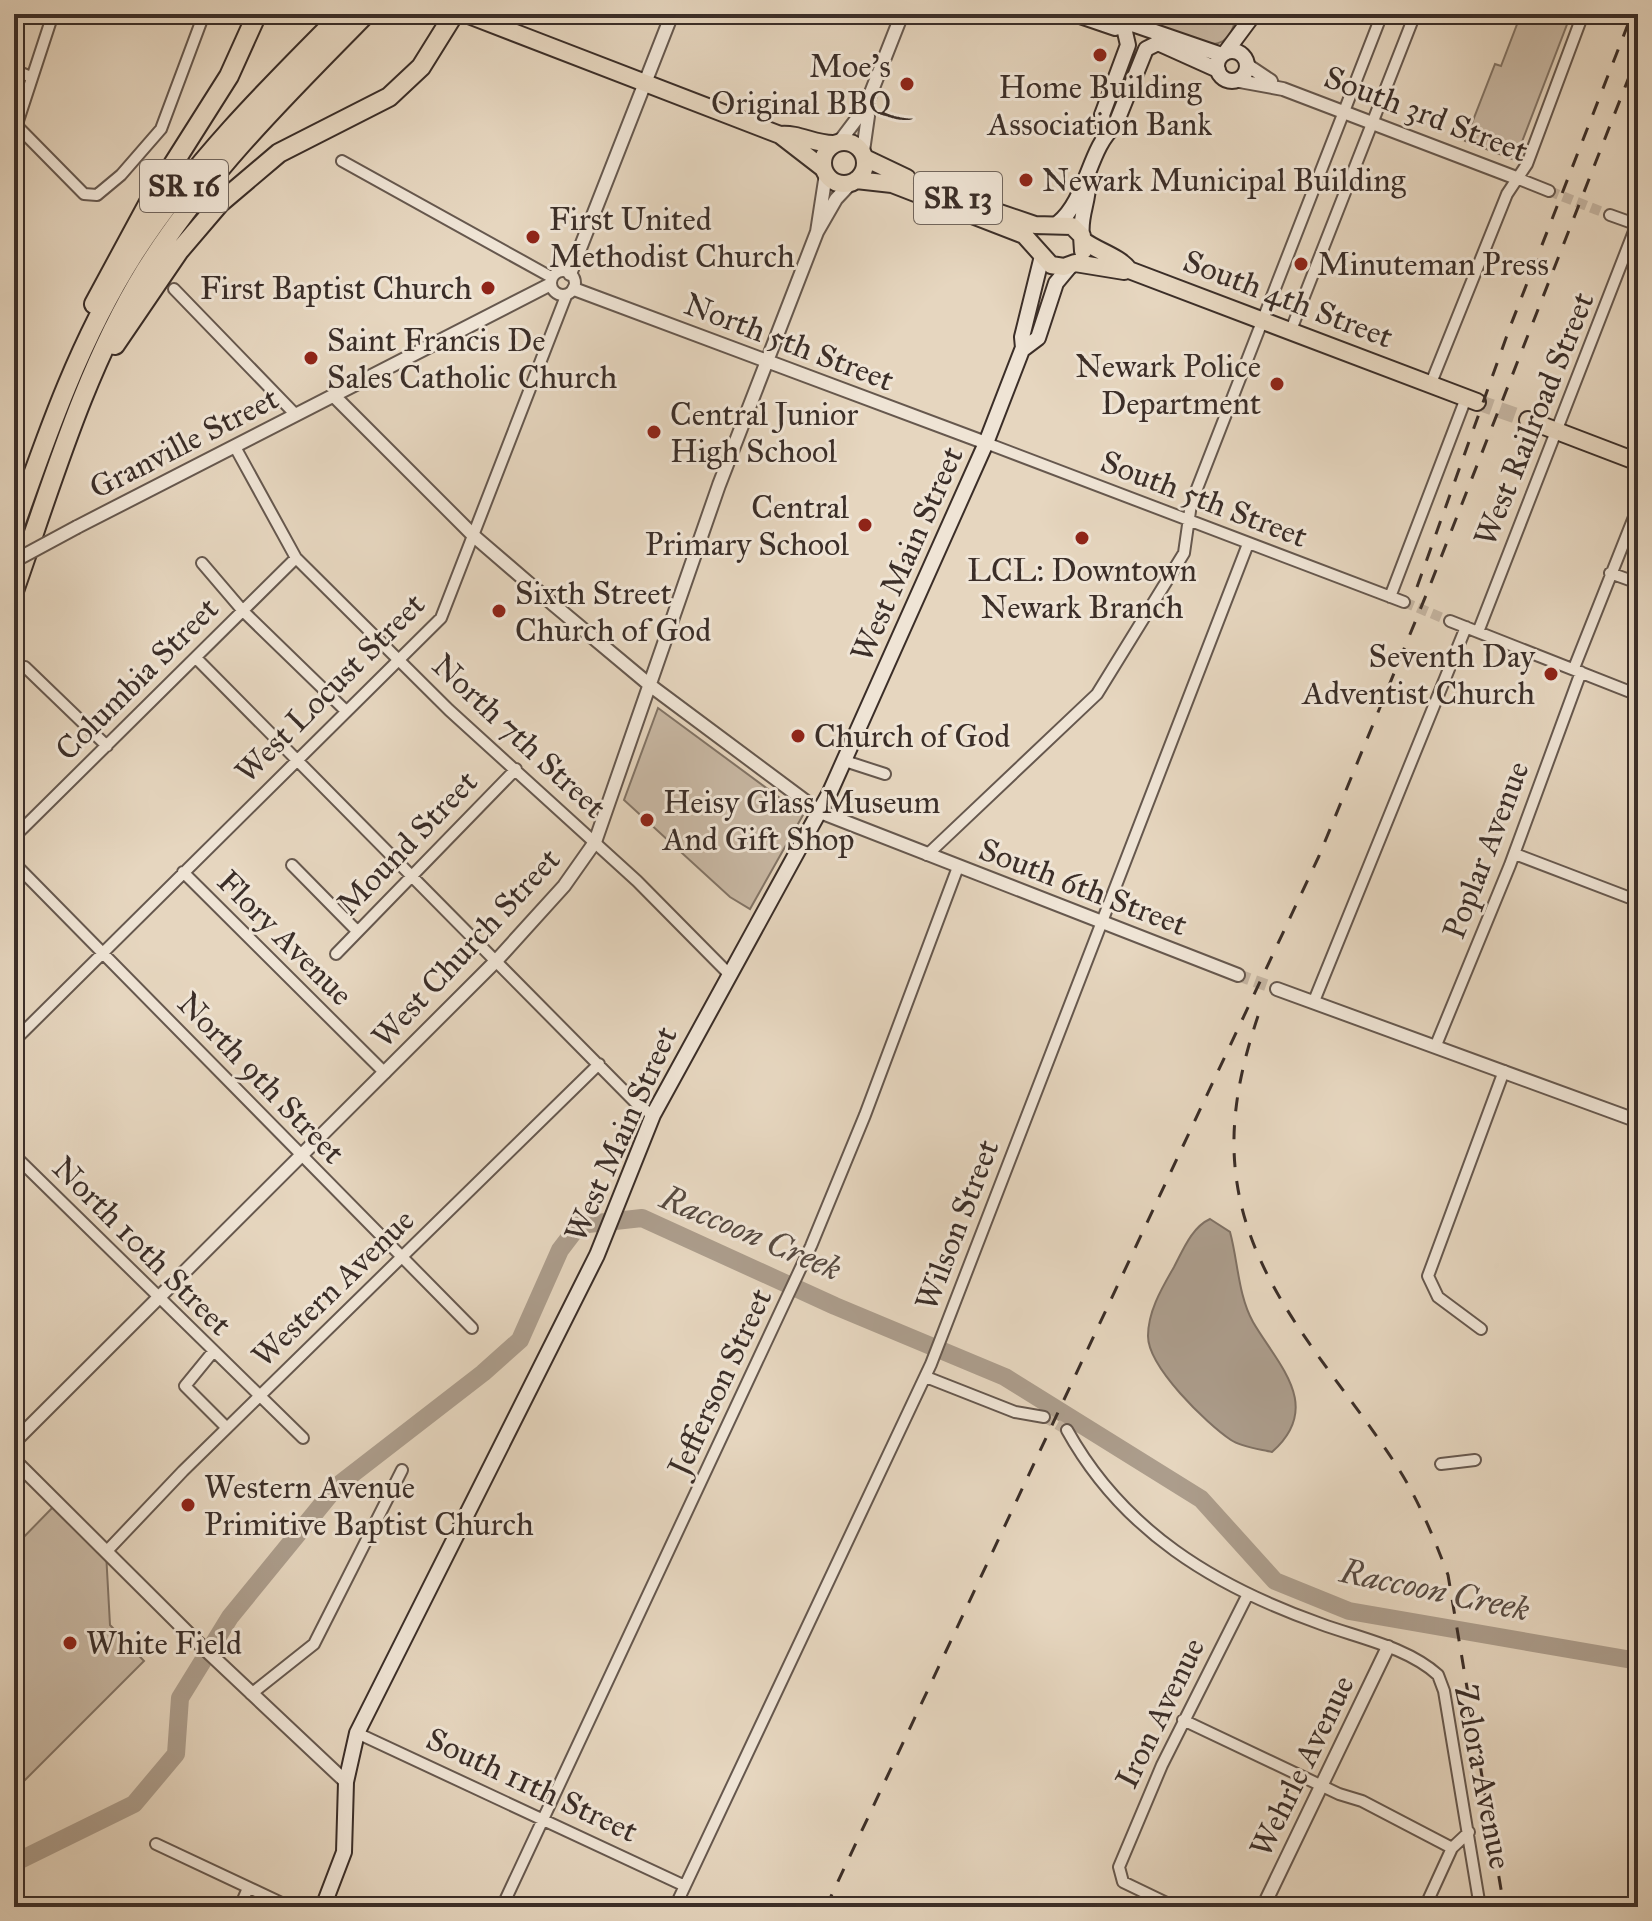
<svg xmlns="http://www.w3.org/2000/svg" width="1652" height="1921" font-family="'IM FELL Great Primer',serif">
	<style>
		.green { fill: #c9b9a5; stroke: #827466; stroke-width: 2 }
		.water { fill: #ac9d8c; stroke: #7f7164; stroke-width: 2 }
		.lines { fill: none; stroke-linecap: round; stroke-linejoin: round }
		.river { stroke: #ac9d8c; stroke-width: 18 }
		.minor-tunnel { stroke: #c4b4a1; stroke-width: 10; stroke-dasharray: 10 5; stroke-linecap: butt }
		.tertiary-tunnel { stroke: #c4b4a1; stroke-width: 12; stroke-dasharray: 12 6; stroke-linecap: butt }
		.primary-tunnel { stroke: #c4b4a1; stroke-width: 16; stroke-dasharray: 16 8; stroke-linecap: butt }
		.minor-casing { stroke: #66584e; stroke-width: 14 }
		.tertiary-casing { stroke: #66584e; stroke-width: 16 }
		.secondary-casing { stroke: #3b2e28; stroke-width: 18 }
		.primary-casing { stroke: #3b2e28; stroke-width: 20 }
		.motorway-casing { stroke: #3b2e28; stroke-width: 22 }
		.minor { stroke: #efe4d5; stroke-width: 10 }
		.tertiary { stroke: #efe4d5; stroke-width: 12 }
		.secondary { stroke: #efe4d5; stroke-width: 14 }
		.primary { stroke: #e6d6bf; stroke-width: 16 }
		.motorway { stroke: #e6d6bf; stroke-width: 18 }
		.rail { stroke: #3b2e28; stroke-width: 3; stroke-dasharray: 14 14; stroke-linecap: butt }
		.tertiary-bridge-casing { stroke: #66584e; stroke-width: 16; stroke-linecap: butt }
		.tertiary-bridge { stroke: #efe4d5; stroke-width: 12 }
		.poi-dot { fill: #8f2418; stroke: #efe4d5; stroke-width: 3 }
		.labels { text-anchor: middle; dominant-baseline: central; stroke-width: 6; stroke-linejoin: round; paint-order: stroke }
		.shield { fill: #efe4d5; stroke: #71655c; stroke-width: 2 }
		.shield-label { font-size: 30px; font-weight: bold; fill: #3b2e28 }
		.poi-label { font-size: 32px; fill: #3b2e28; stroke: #efe4d5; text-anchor: start }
		.street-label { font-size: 32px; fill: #3b2e28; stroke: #efe4d5 }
		.water-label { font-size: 34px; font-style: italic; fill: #574a41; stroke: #efe4d5 }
	</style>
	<rect width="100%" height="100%" fill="#e6d6bf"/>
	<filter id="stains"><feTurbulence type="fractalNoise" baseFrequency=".0025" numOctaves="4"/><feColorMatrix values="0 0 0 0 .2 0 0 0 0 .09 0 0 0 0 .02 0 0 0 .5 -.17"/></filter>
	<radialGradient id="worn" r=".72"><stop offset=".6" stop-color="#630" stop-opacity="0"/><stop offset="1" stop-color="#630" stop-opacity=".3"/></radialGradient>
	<!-- green -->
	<path class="green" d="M1129 14H1238C1234 24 1232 35 1223 41 1205 53 1149 22 1129 14Z
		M1521 14H1571L1515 160 1465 141 1495 64 1501 66Z
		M658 708 803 815 750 909 730 897 624 800Z
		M57 1503 106 1552 110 1625 144 1661 14 1791V1547Z"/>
	<!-- water -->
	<path class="water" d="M1210 1219 1230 1232C1238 1261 1238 1295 1253 1322 1278 1365 1324 1406 1272 1452 1259 1449 1241 1447 1231 1440 1206 1423 1148 1367 1148 1336 1148 1311 1162 1288 1174 1267 1183 1250 1192 1227 1210 1219Z"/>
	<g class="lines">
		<!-- river -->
		<path class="river" d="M14 1863 134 1804 176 1754 180 1698 230 1617 337 1486 483 1373 520 1340 560 1250 579 1225 642 1218 835 1306 1005 1377 1201 1499 1275 1581 1349 1611 1638 1661"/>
		<!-- minor-tunnel -->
		<path class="minor-tunnel" d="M1549 191 1610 215
			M1404 602 1450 621
			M1044 1417 1067 1430"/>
		<!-- tertiary-tunnel -->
		<path class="tertiary-tunnel" d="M1238 975 1277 989"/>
		<!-- primary-tunnel -->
		<path class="primary-tunnel" d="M1477 402 1528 420"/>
		<defs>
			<path id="minor" d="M14 70 31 77
				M17 126 84 194 97 195 121 175 161 129 204 14
				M15 130 53 14
				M342 161 551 277
				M1519 179 1549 191
				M1610 215 1638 225
				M551 283a12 12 0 1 1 24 0a12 12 0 1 1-24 0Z
				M174 289 296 415
				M1291 330 1415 14
				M1431 383 1507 194 1527 164 1583 14
				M986 443 1404 602
				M235 447 296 558 449 710 637 881 729 974
				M202 563 243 611 346 711
				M1610 573 1638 583
				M1390 597 1466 398
				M1450 621 1638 695
				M1478 632 1638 221
				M196 658 639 1106 653 1115
				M25 667 107 746
				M1574 668 1638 507
				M845 761 885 774
				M14 837 296 558
				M1515 854 1638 901
				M927 855 1097 694 1184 553 1191 504 1382 14
				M14 863 472 1328
				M292 865 357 931
				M183 872 385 1073
				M336 954 516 769
				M1314 1001 1466 627
				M14 1041 441 618 566 296
				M1436 1045 1510 865 1581 672
				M14 1155 303 1438
				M1481 1329 1438 1297 1428 1276 1504 1071
				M212 1353 185 1386 227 1428
				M926 1377 1015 1412 1044 1417
				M1067 1430C1123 1531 1214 1586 1321 1624 1359 1638 1407 1647 1438 1675L1444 1691 1480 1907
				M1441 1464 1475 1460
				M106 1552 183 1471 599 1064
				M251 1694 314 1644 402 1470
				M1183 1720 1339 1794 1362 1801 1452 1848
				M357 1733 685 1886
				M156 1844 290 1907
				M240 1907 248 1888
				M502 1907 811 1246 865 1115 958 867
				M675 1907 931 1364 1248 544
				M1175 1907 1123 1882 1119 1867 1162 1765 1248 1594
				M1425 1907 1452 1848 1469 1832"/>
			<path id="tertiary" d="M1247 65 1271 81
				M1234 80 1283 89 1519 179
				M840 141 865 108 902 14
				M863 151 868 116 865 108
				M817 232 836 199 851 183
				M570 274 672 14
				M574 289 986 443
				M334 396 475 537 554 605 651 686 820 812 1238 975
				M77 527 549 285
				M1277 989 1638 1121
				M14 1442 496 961 564 886 595 842 719 485 817 232 826 174
				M14 1460 193 1638 346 1782
				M1263 1907 1388 1647"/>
			<path id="secondary" d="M1074 14 1115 28
				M1103 14 1222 55
				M1217 66a15 15 0 1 1 30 0a15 15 0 1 1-30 0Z
				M1225 53 1254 14
				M1105 134 1102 115 1128 45 1125 32
				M1058 223C1087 200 1089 147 1115 126L1146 49 1158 43 1218 70
				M1082 236C1079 215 1090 200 1088 179
				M1023 348 1022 337 1042 256
				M323 1907 344 1852 346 1782 357 1733 597 1255 653 1115 830 792 986 443 1022 350 1038 338 1056 283 1071 265"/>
			<path id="primary" d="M466 14 780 135 824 169
				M780 135C798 133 814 144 833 144
				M823 163a21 21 0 1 1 42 0a21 21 0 1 1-42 0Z
				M865 158 907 178
				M856 180 892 184 1024 235 1051 265 1064 267 1075 263 1124 271
				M988 209 1035 225 1072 226 1082 236 1083 251
				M1084 241C1097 251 1120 257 1129 270L1477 402
				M1528 420 1638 462"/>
			<path id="motorway" d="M94 304 148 204 229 76 257 14
				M115 345 179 251 220 203 279 153 389 97 421 67 454 14
				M14 528C47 434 80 339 134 254 191 165 267 89 342 14
				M14 591C52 483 85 369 145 271 205 175 287 94 366 14"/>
		</defs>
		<!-- minor casing -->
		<use href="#minor" class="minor-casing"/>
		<!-- tertiary casing -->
		<use href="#tertiary" class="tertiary-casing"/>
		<!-- secondary casing -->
		<use href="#secondary" class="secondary-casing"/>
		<!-- primary casing -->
		<use href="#primary" class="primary-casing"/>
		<!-- motorway casing -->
		<use href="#motorway" class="motorway-casing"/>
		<!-- minor -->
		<use href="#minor" class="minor"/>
		<!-- tertiary -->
		<use href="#tertiary" class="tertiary"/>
		<!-- secondary -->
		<use href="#secondary" class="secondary"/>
		<!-- primary -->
		<use href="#primary" class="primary"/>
		<!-- motorway -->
		<use href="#motorway" class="motorway"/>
		<!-- rail -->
		<path class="rail" d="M1417 587 1510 327 1632 14
			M1258 1016C1240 1070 1228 1125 1237 1183 1254 1297 1345 1381 1403 1476 1422 1508 1435 1541 1448 1575L1504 1907
			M826 1907 1319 856 1429 588 1638 54"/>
		<defs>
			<path id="tertiary-bridge" d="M14 561 77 527"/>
		</defs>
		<!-- tertiary-bridge casing -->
		<use href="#tertiary-bridge" class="tertiary-bridge-casing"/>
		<!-- tertiary-bridge -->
		<use href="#tertiary-bridge" class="tertiary-bridge"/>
	</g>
	<!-- markers -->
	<g class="poi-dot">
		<circle cx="1100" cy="55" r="8"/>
		<circle cx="907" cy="84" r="8"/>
		<circle cx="1026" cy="180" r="8"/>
		<circle cx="533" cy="237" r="8"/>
		<circle cx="1301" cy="264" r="8"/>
		<circle cx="488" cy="288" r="8"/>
		<circle cx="311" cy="358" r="8"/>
		<circle cx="1277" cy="384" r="8"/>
		<circle cx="654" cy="432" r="8"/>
		<circle cx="865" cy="525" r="8"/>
		<circle cx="1082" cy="538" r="8"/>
		<circle cx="499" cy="611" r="8"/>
		<circle cx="1551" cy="674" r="8"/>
		<circle cx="798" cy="736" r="8"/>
		<circle cx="647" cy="820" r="8"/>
		<circle cx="188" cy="1505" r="8"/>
		<circle cx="70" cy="1643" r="8"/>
	</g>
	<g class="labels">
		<!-- shield labels -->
		<g class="shield">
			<rect x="140" y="160" width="88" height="52" rx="6"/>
			<rect x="914" y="172" width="88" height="52" rx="6"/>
		</g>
		<g class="shield-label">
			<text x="184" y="186">SR 16</text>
			<text x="958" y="198">SR 13</text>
		</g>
		<!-- poi labels -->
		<g class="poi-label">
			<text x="891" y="66" text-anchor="end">Moe's<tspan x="891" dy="37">Original BBQ</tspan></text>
			<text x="1100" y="87" text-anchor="middle">Home Building<tspan x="1100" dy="37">Association Bank</tspan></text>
			<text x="1042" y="180">Newark Municipal Building</text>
			<text x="549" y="219">First United<tspan x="549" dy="37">Methodist Church</tspan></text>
			<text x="1317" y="264">Minuteman Press</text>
			<text x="472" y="288" text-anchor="end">First Baptist Church</text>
			<text x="327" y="340">Saint Francis De<tspan x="327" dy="37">Sales Catholic Church</tspan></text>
			<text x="1261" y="366" text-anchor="end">Newark Police<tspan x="1261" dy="37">Department</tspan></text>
			<text x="670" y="414">Central Junior<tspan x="670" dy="37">High School</tspan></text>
			<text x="849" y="507" text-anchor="end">Central<tspan x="849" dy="37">Primary School</tspan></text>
			<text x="1082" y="570" text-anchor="middle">LCL: Downtown<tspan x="1082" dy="37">Newark Branch</tspan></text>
			<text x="515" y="593">Sixth Street<tspan x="515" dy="37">Church of God</tspan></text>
			<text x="1535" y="656" text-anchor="end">Seventh Day<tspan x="1535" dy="37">Adventist Church</tspan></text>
			<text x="814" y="736">Church of God</text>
			<text x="663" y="802">Heisy Glass Museum<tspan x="663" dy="37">And Gift Shop</tspan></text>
			<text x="204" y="1487">Western Avenue<tspan x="204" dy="37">Primitive Baptist Church</tspan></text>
			<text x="86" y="1643">White Field</text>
		</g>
		<!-- street labels -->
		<g class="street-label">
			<text transform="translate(1426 114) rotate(21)">South 3rd Street</text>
			<text transform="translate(1288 299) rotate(21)">South 4th Street</text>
			<text transform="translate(789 342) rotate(21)">North 5th Street</text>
			<text transform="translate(1534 419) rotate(-68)">West Railroad Street</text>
			<text transform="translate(184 443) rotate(-27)">Granville Street</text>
			<text transform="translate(1204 499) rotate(21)">South 5th Street</text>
			<text transform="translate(907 554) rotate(-66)">West Main Street</text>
			<text transform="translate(137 679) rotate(-45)">Columbia Street</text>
			<text transform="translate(330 688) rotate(-45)">West Locust Street</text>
			<text transform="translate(519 736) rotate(43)">North 7th Street</text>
			<text transform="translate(407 843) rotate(-46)">Mound Street</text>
			<text transform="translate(1486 850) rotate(-69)">Poplar Avenue</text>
			<text transform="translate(1083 887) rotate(21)">South 6th Street</text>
			<text transform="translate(285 938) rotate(45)">Flory Avenue</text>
			<text transform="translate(466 948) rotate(-47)">West Church Street</text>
			<text transform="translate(261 1078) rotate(46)">North 9th Street</text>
			<text transform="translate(621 1134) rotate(-66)">West Main Street</text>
			<text transform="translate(957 1225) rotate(-69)">Wilson Street</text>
			<text transform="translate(142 1246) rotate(45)">North 10th Street</text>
			<text transform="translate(333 1288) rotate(-44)">Western Avenue</text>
			<text transform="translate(720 1382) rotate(-65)">Jefferson Street</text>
			<text transform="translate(1160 1713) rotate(-64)">Iron Avenue</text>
			<text transform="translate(1302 1766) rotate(-64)">Wehrle Avenue</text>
			<text transform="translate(1483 1777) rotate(79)">Zelora Avenue</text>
			<text transform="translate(532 1785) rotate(25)">South 11th Street</text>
		</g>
		<!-- water labels -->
		<g class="water-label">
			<text transform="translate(751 1233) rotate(23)">Raccoon Creek</text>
			<text transform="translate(1435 1590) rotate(12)">Raccoon Creek</text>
		</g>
	</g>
	<!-- margin -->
	<rect width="1652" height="1921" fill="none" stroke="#e6d6bf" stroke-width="48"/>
	<rect x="16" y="16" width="1620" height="1889" fill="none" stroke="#3b2e28" stroke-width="4"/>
	<rect x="24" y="24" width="1604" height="1873" fill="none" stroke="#3b2e28" stroke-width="2"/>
	<rect width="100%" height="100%" filter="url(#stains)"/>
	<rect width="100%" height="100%" fill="url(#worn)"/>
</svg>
